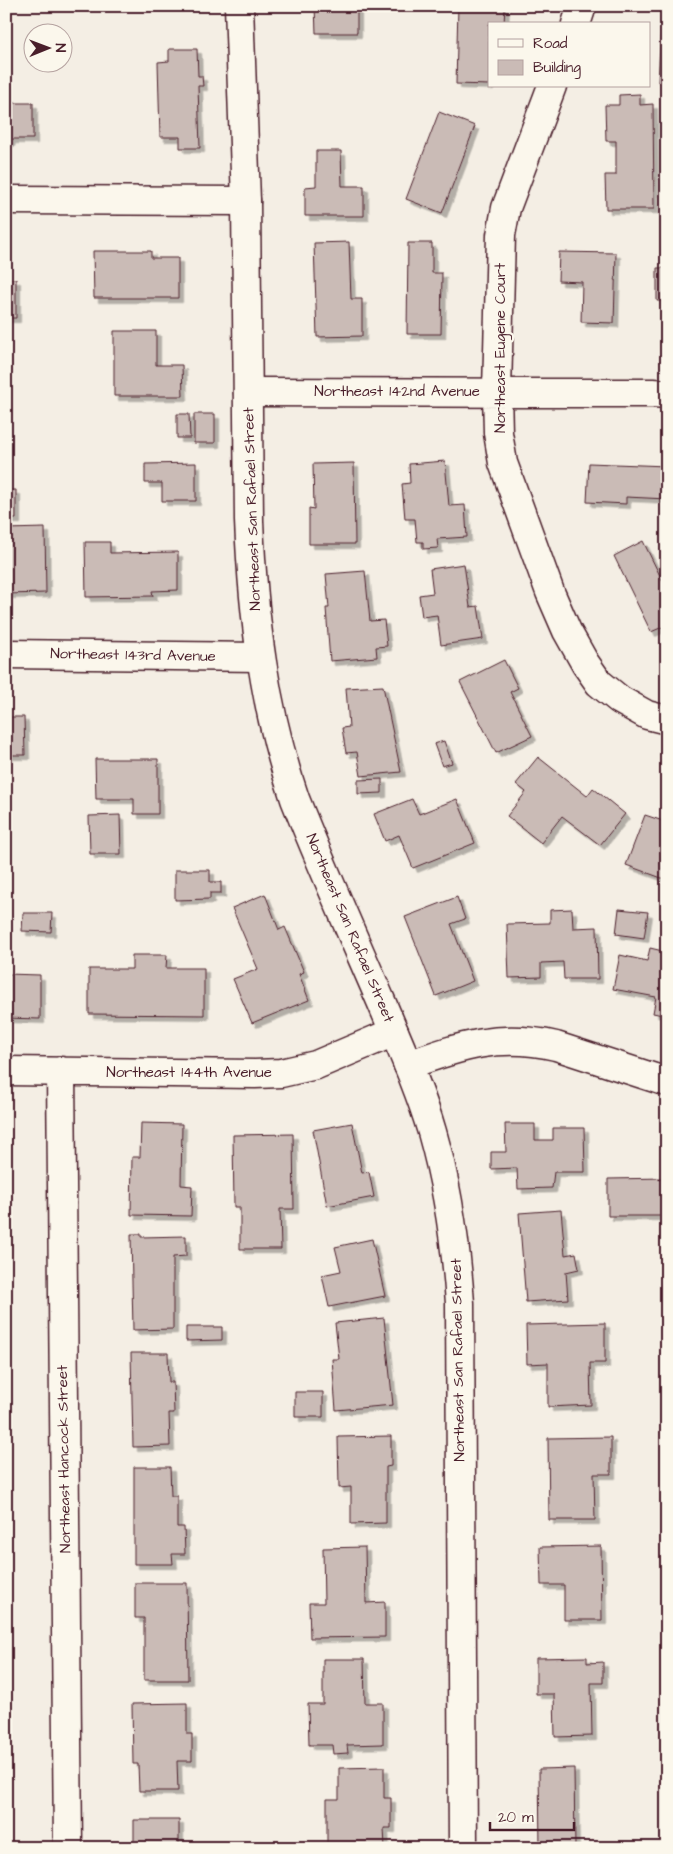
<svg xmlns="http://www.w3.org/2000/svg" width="673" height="1854" font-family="'Architects Daughter',sans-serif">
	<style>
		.building { fill: #cabbb6; stroke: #4a1f2b; filter: url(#shadow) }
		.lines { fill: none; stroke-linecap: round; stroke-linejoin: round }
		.street-casing { stroke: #4a1f2b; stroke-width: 31 }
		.secondary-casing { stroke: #4a1f2b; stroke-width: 31 }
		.street { stroke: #fbf7ec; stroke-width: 28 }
		.secondary { stroke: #fbf7ec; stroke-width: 28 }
		.labels { text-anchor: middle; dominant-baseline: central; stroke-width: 4.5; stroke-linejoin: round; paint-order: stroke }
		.street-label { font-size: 15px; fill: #4a1f2b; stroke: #fbf7ec }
	</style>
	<defs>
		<filter id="shadow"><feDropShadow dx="4.5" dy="4.5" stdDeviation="0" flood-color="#0004"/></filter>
	</defs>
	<rect width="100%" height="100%" fill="#f4eee4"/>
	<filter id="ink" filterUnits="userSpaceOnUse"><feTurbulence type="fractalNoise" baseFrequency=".02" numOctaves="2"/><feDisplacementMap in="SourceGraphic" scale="10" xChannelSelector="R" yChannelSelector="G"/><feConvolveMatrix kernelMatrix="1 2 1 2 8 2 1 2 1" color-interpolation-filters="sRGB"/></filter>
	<g filter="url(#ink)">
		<!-- building -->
		<path class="building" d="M315 6H357V33H316Z
			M458 6H505L504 24H489V85L456 84Z
			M662 6H667V82H658Z
			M169 49H197L198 76H202L203 86H198L200 148H180V137H160L158 62 169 61Z
			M640 94V105L653 104 654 209H606L605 175H616V141H606L605 105H619V95Z
			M6 97H10V103H33V139H11L10 142H6Z
			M439 112 475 126 442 213 406 199Z
			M316 151H341L342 186H364V216H305V187L316 186Z
			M349 242 351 299H362V336L317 337 314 243Z
			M408 243H432V273H442L441 334H407Z
			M93 251H151V258H178V298H94Z
			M559 252 616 253 614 323 581 322 582 282 558 281Z
			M657 268H667V301H657Z
			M6 279H16V318H6Z
			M114 331H156V365H182L183 396H114Z
			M177 414H189L190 438H177Z
			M194 414H215V443H194Z
			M445 461 449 506 465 505 467 537 437 539 438 548 423 549V542H417L415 519H405L402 484 410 483 409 464Z
			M196 463V501H162V483H145V464Z
			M354 463 355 544H309V508L314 509 313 464Z
			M589 463 667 466V499L626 497V504L587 502Z
			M6 490H16V519H6Z
			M45 528 46 593 6 594V529Z
			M643 541 667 590V625L651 632 614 556Z
			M85 542H110V553L178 552V590L152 591 153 596 86 597Z
			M464 564 470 607 478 606 483 639 441 645 437 615 422 617 419 595 433 593 430 569Z
			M365 571 370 621 384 620 387 646 376 647 377 657 330 661 326 608H329L326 574Z
			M504 660 518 688 510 692 532 736 496 753 460 682Z
			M383 686 401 772 361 776 357 752 346 753 342 728 349 727 346 688Z
			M6 717H24L25 755H6Z
			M444 741 452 763 442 766 434 744Z
			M538 757 587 796 593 788 625 814 600 845 562 816 541 843 507 816 526 792 516 784Z
			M95 759H158V814H134V799H96Z
			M382 779V793L358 794V780Z
			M412 799 419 814 457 799 475 843 413 868 399 835 385 841 374 814Z
			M667 812V880L626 865 645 815 663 821Z
			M120 815 121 854H90L89 816Z
			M175 870H210V882H221V893H210V899L175 900Z
			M265 894 279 930 285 927 304 972 299 974 309 1000 252 1023 233 979 258 969 232 908Z
			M457 897 465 919 451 924 473 981 436 996 405 917Z
			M572 909 573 928 597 927 598 979H564L563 962 541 963V977L509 978 507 924 550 923V910Z
			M619 909 648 912 644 938 616 934Z
			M23 913H52L51 932 22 931Z
			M650 948 667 952V1016L653 1013 656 997 613 989 620 955 647 961Z
			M132 955H167L166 968H204V1015L89 1014V969H132Z
			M6 974 40 975V1019L6 1018Z
			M141 1123 182 1124 181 1185 192 1186 191 1216 131 1215 132 1157H140Z
			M352 1123 362 1173 369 1172 374 1197 327 1206 313 1130Z
			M505 1124H535V1140H553V1128H584L585 1172H554L552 1188 518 1189 517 1168 491 1169V1152H506Z
			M293 1134 294 1209H280L281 1249H240V1207H234L233 1135Z
			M666 1163 667 1216H608V1179L666 1178Z
			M561 1210 565 1255 576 1253 579 1269 566 1272 568 1299 526 1302 519 1213Z
			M131 1234H141V1237L186 1236V1256L173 1257V1329L133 1330Z
			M372 1239 385 1296 329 1307 322 1275 341 1271 335 1247Z
			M384 1318 393 1405 336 1410 332 1359H339L335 1323Z
			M605 1323V1363H590L591 1405 548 1407V1363L527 1364 526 1325Z
			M186 1327H222V1340L186 1341Z
			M131 1353H168L169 1382H173L174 1413H169L170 1446 133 1447Z
			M295 1392H323V1417H295Z
			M391 1436V1466L386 1467V1523L351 1524V1487L339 1488 338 1437Z
			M611 1437V1474H594L595 1520H549L548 1438Z
			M134 1467H170L171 1496H177V1527H184L185 1554H172L173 1564H134Z
			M601 1546 602 1620H564V1585H541L540 1547Z
			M365 1547 366 1603 385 1602V1637L310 1638 309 1603H324L323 1548Z
			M135 1583H187L188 1680H144V1618H135Z
			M587 1657V1663L603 1662V1683H591L592 1736 555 1737 554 1694H536V1658Z
			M323 1659H364L365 1703H383V1744L347 1745 348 1753 333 1754 332 1745H309L308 1704H323Z
			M187 1703V1734H192V1761H177L178 1791H139L138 1764H133L132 1704Z
			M384 1767V1798H391V1828H384L385 1848H327V1799H339V1768Z
			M574 1768 575 1848H540L539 1769Z
			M134 1820H179V1848H134Z"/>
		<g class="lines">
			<defs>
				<path id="street" d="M576 24 582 6
					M552 86 506 208 501 235 497 391 498 433 503 463 550 592 567 631 585 663 599 683 620 700 647 715 667 720
					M6 200 246 201
					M248 392 653 393 667 394
					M6 654 260 657
					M408 1065C461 1046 499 1033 556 1046L667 1082
					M6 1071 255 1074 281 1073 316 1065 394 1032
					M61 1071 68 1848"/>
				<path id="secondary" d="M239 6 246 201 249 521C253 616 264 708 295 799 322 867 352 934 381 1001 399 1044 419 1087 432 1132 448 1188 456 1245 460 1303L463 1848"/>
			</defs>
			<!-- street casing -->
			<use href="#street" class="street-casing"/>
			<!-- secondary casing -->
			<use href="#secondary" class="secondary-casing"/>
			<!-- street -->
			<use href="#street" class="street"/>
			<!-- secondary -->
			<use href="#secondary" class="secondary"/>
		</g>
	</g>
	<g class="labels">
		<!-- street labels -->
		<g class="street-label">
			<text transform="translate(500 348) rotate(-90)">Northeast Eugene Court</text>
			<text x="397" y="391">Northeast 142nd Avenue</text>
			<text transform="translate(252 509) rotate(-92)">Northeast San Rafael Street</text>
			<text transform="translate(133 655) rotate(1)">Northeast 143rd Avenue</text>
			<text transform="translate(350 928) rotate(67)">Northeast San Rafael Street</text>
			<text x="189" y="1072">Northeast 144th Avenue</text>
			<text transform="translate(458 1360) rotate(-91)">Northeast San Rafael Street</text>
			<text transform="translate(64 1459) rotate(-91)">Northeast Hancock Street</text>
		</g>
	</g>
	<!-- margin -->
	<rect width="673" height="1854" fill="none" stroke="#fbf7ec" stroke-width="25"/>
	<rect x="12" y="12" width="648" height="1829" fill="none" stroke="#4a1f2b" stroke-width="2" filter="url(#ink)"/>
	<!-- legend -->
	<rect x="488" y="22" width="162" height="65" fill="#fbf7ec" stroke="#b4a19f"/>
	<rect x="498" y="39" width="25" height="8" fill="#fbf7ec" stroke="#b4a19f"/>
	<text x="533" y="48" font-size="15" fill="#4a1f2b">Road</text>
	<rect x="498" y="60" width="25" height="15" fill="#cabbb6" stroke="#b4a19f"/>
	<text x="533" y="72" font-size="15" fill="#4a1f2b">Building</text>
	<!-- north arrow -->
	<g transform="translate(48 48) rotate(89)"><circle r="24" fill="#fbf7ec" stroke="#b4a19f"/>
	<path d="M0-4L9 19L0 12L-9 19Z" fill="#4a1f2b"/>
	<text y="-8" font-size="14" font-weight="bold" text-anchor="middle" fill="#4a1f2b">N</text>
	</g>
	<!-- scale -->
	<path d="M490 1822v8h84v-8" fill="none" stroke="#4a1f2b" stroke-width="2.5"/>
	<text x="498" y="1822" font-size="15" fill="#4a1f2b" stroke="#fbf7ec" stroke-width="4" paint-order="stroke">20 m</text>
</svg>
